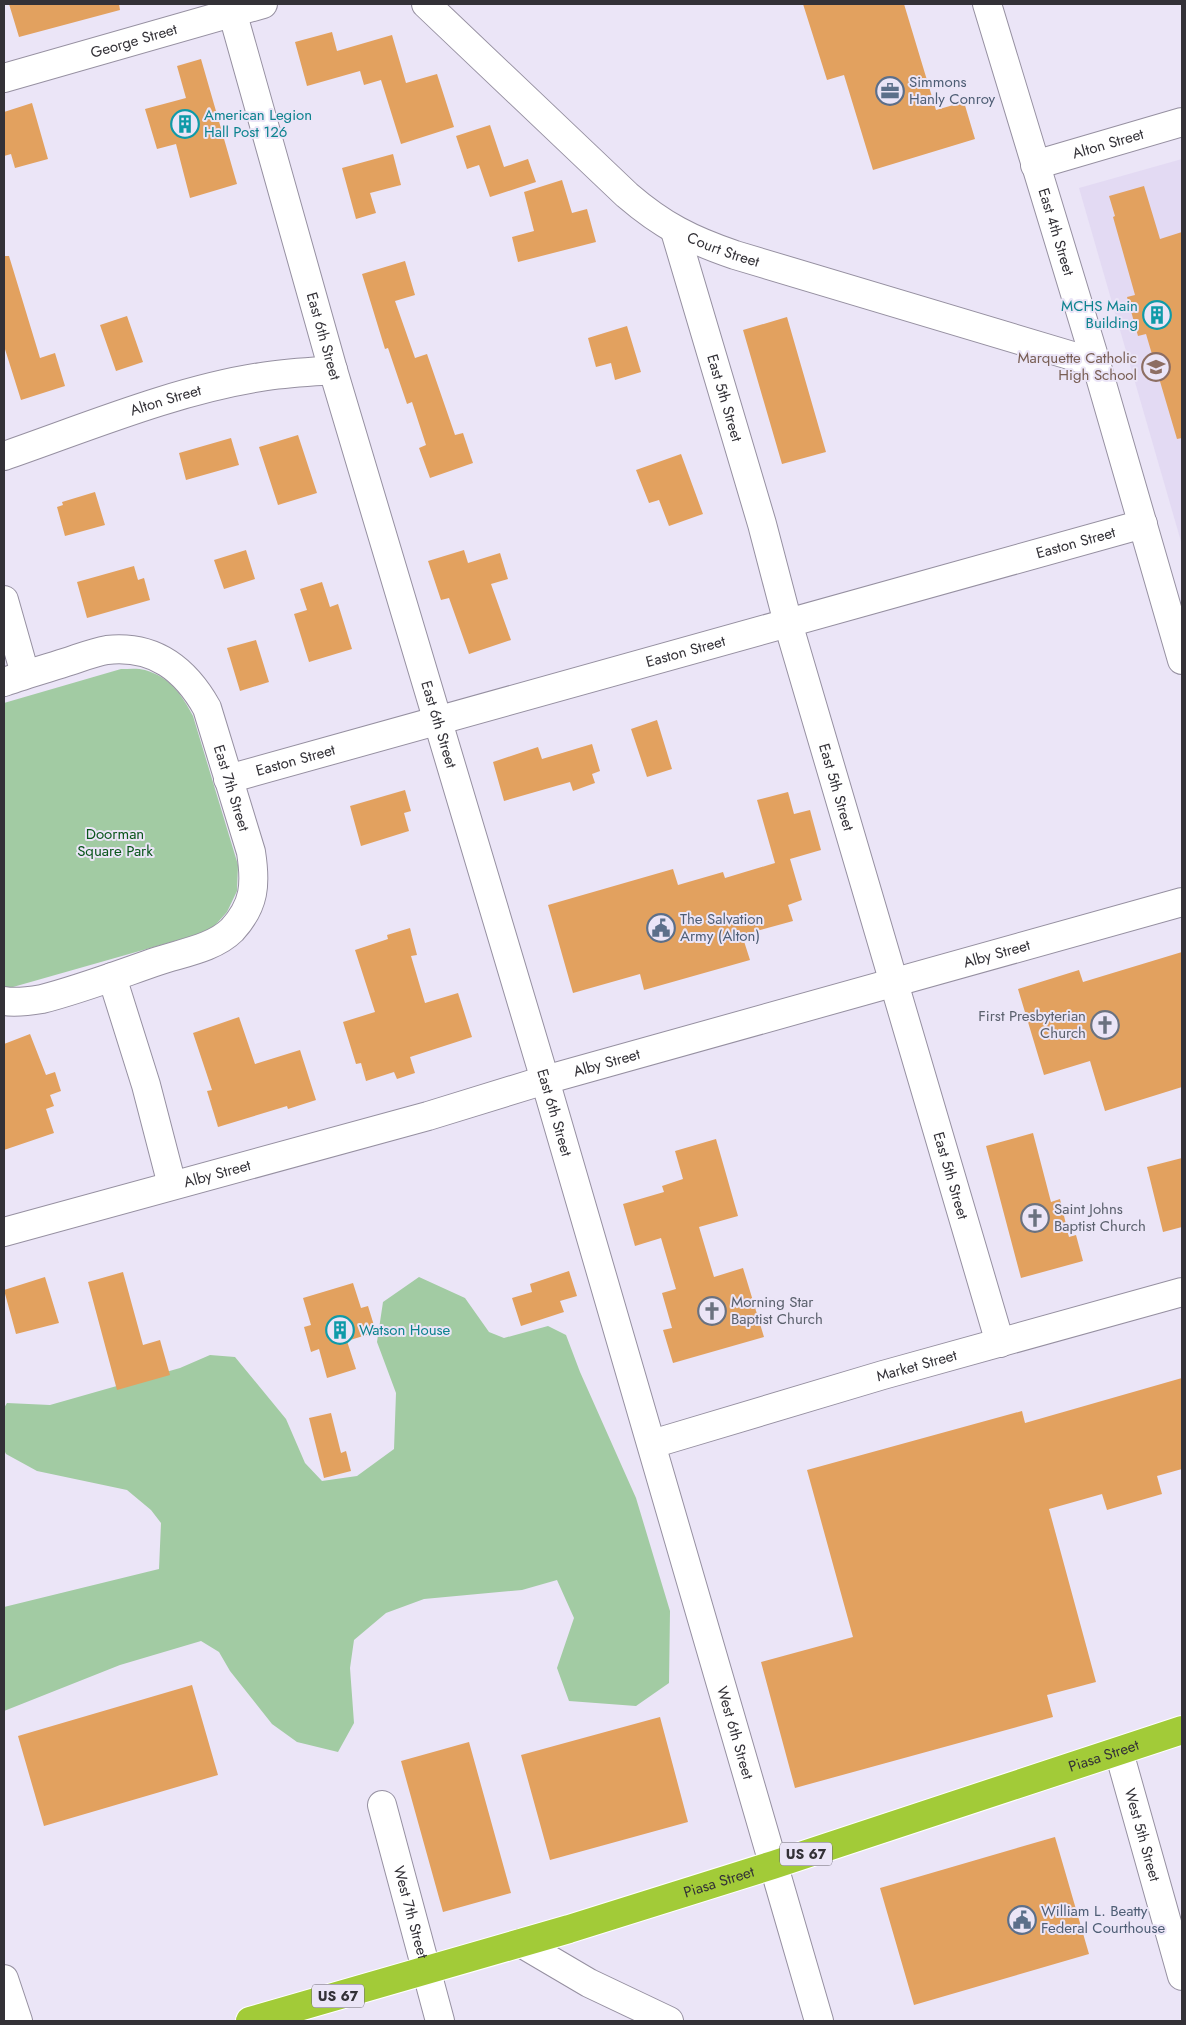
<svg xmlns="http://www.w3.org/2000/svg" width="1186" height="2025" font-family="Jost,sans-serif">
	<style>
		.built { fill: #e3daf3 }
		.green { fill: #a2cba3 }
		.building { fill: #e2a15f }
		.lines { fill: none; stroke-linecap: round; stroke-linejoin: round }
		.minor-casing { stroke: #9690a1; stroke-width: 30 }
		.highway-casing { stroke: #fff; stroke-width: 30 }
		.minor { stroke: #fff; stroke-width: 28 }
		.highway { stroke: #a2cb38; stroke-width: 28 }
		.labels { text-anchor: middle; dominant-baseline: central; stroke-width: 4; stroke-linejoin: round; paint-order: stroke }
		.shield { fill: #ebe5f7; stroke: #6a6771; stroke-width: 1 }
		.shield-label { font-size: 14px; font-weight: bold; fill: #333137 }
		.street-label { font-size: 15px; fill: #333137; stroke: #ebe5f7 }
		.service-label { font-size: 15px; fill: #4e5e75; stroke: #ebe5f7; text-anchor: start }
		.culture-label { font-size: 15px; fill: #0d838f; stroke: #ebe5f7; text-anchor: start }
		.education-label { font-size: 15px; fill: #785e54; stroke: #ebe5f7; text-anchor: end }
		.park-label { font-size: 15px; fill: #09551a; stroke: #ebe5f7 }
		.worship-label { font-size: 15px; fill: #5b616d; stroke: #ebe5f7; text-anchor: start }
	</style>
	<rect width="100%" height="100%" fill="#ebe5f7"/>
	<!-- built -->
	<path class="built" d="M1182 159V545L1079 188Z"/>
	<!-- green -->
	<path class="green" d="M121 669C129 669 138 668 145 670 170 677 182 695 193 716L238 865 237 891 227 912 210 931 13 987H4V703Z
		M419 1277 465 1298 489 1332 504 1338 548 1326 566 1335 580 1372 636 1498 670 1611 669 1683 636 1706 569 1701 557 1668 574 1618 557 1580 522 1590 424 1599 386 1613 354 1640 350 1668 354 1723 338 1752 297 1742 272 1724 230 1671 219 1652 201 1641 120 1665 4 1711V1607L159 1569 161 1523 151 1510 127 1490 37 1471 6 1454 4 1450V1408L7 1403 50 1405 180 1368 210 1355 235 1357 286 1419 305 1463 322 1481 357 1476 394 1449 396 1393 377 1342 383 1302Z"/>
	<!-- building -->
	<path class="building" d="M9 4H119L120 10 19 37Z
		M803 4H904L936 110 964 102 975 139 873 170 844 75 827 80Z
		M332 32 337 51 392 35 406 83 437 74 454 127 401 144 381 80 364 85 360 71 307 86 295 42Z
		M201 59 237 184 190 198 176 144 157 149 145 109 186 98 177 66Z
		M32 103 48 159 15 168 11 154 4 156V112Z
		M490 125 504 167 528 159 536 182 490 197 479 165 467 169 456 136Z
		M393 154 401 185 370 193 376 213 356 219 342 168Z
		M562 180 572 213 587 209 596 242 518 262 512 237 534 231 524 192Z
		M1144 186 1160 239 1182 232V438L1177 439 1146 334 1138 336 1127 297 1135 295 1113 217 1115 216 1109 196Z
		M4 256H9L40 358 55 353 65 386 21 400 4 346Z
		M405 261 415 295 395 301 415 358 427 354 455 435 463 433 473 463 430 478 419 448 426 445 412 402 407 404 388 348 385 349 362 274Z
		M127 316 143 362 116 371 100 325Z
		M787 317 826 452 782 464 743 330Z
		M627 326 641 372 615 380 611 363 596 367 588 338Z
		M298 435 317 493 278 505 259 447Z
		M231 438 239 465 186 480 179 453Z
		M681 454 703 514 669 526 659 500 649 503 636 470Z
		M95 492 105 525 65 536 57 507 63 505 62 502Z
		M246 550 255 579 224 589 214 560Z
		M464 550 468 563 500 553 508 579 491 584 511 640 469 654 449 598 441 600 428 561Z
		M134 566 138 580 144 578 150 600 87 618 77 582Z
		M322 582 330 607 338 604 352 649 309 662 294 614 307 610 300 589Z
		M256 640 269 682 240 691 227 648Z
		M657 720 672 769 647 777 631 729Z
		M592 744 600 771 592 774 595 783 573 791 570 782 504 801 493 762 538 747 542 759Z
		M405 790 411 811 404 813 409 831 361 846 350 806Z
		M788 792 794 814 810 810 821 850 790 859 802 900 788 905 793 921 742 935 750 960 644 990 640 974 573 993 548 905 673 869 678 885 723 872 725 878 775 863 757 800Z
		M410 928 417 955 411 956 425 1003 458 993 472 1037 410 1057 415 1073 397 1079 394 1072 366 1081 361 1063 356 1064 343 1022 375 1012 355 950 388 939 387 935Z
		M1182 952V1087L1105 1111 1090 1061 1044 1075 1018 989 1079 970 1083 982Z
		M239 1017 255 1064 300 1050 316 1100 288 1109 287 1106 218 1127 207 1091 212 1090 193 1033Z
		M30 1034 46 1075 55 1072 61 1091 50 1095 54 1106 46 1109 54 1133 4 1150V1044Z
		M1033 1133 1051 1202 1060 1199 1069 1237 1076 1235 1083 1261 1021 1278 986 1146Z
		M716 1139 738 1216 699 1227 714 1277 743 1268 764 1337 673 1363 663 1330 672 1328 662 1293 676 1289 661 1238 635 1246 623 1204 664 1192 662 1186 683 1179 675 1151Z
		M1182 1158V1227L1163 1232 1147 1167Z
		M569 1271 577 1296 560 1301 564 1312 521 1326 512 1298 532 1292 530 1284Z
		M123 1272 143 1345 160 1340 170 1375 117 1390 88 1282Z
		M45 1277 59 1323 16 1334 4 1290Z
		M353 1283 361 1308 368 1306 376 1332 347 1341 356 1369 327 1378 319 1349 311 1352 304 1327 311 1325 303 1298Z
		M1182 1378V1469L1157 1476 1162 1494 1107 1510 1102 1494 1049 1509 1096 1682 1047 1695 1053 1717 795 1788 761 1662 853 1637 807 1470 1022 1411 1025 1423Z
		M331 1413 341 1453 346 1451 351 1471 324 1478 309 1418Z
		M192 1685 218 1775 44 1826 18 1736Z
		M660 1717 688 1822 550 1860 521 1755Z
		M469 1742 511 1893 443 1912 401 1761Z
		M1055 1837 1089 1954 914 2005 880 1888Z"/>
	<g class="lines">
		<defs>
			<g id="minor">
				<path id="s1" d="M230 4 333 370 545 1080 819 2021"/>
				<path id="s2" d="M426 4 627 195C663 226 691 240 735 255L1096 363"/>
				<path id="s3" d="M987 4 1096 363 1182 660"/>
				<path id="s4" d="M4 78 263 4"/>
				<path id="s5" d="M1035 165 1182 122"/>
				<path id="s6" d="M675 231 762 524 788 623 1000 1343"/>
				<path id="s7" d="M4 456C85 428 176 390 261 377 285 373 309 372 333 370"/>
				<path d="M4 600 25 674"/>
				<path id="s8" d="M4 682C26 674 48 668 70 661 82 657 95 652 107 650 155 645 185 669 207 708L251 852C256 884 255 905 232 930 214 948 182 953 158 961 120 974 81 989 42 999 30 1001 15 1003 4 1001"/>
				<path id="s9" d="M228 779 1143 524"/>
				<path d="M112 977 146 1085 172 1185"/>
				<path id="s10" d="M4 1232 428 1116 545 1080 1182 902"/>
				<path id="s11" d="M652 1444 883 1375 1182 1292"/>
				<path id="s12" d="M1119 1752 1182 1976"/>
				<path id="s13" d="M382 1805 440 2021"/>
				<path d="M521 1943 589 1983 669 2021"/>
				<path d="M4 1979 18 2021"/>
			</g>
			<g id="highway">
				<path id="s14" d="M250 2021 569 1929 773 1865 1182 1730"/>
			</g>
		</defs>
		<!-- minor casing -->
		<use href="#minor" class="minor-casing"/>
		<!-- highway casing -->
		<use href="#highway" class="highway-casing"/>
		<!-- minor -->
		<use href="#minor" class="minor"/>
		<!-- highway -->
		<use href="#highway" class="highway"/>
	</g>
	<!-- icons -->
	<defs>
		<symbol id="office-ring" viewBox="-11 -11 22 22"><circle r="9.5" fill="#ebe5f7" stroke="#5c6f8a" stroke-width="1.5"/><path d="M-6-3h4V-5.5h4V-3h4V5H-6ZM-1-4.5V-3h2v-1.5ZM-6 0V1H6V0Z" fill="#5c6f8a"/></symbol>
		<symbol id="building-ring" viewBox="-11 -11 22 22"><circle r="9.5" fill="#ebe5f7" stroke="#0f9aa8" stroke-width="1.5"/><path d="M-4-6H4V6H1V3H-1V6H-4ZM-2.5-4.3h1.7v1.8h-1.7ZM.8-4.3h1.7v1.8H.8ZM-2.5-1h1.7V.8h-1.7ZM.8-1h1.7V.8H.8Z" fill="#0f9aa8"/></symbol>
		<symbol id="school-ring" viewBox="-11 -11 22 22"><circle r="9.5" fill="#ebe5f7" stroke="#8d6e63" stroke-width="1.5"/><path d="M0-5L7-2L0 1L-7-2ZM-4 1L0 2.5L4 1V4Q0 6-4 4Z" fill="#8d6e63"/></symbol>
		<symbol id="civic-ring" viewBox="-11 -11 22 22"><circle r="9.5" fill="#ebe5f7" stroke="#5c6f8a" stroke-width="1.5"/><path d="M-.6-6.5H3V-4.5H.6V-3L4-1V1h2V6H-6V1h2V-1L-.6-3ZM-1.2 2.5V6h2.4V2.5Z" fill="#5c6f8a"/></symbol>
		<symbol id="church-ring" viewBox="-11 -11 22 22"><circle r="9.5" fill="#ebe5f7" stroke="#6b7280" stroke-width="1.5"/><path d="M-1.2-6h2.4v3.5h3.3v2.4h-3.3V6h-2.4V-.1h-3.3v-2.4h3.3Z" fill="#6b7280"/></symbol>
	</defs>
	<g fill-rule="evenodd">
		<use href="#office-ring" x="874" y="75" width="32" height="32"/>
		<use href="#building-ring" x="169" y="108" width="32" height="32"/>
		<use href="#building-ring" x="1141" y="299" width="32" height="32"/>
		<use href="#school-ring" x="1140" y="351" width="32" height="32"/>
		<use href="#civic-ring" x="645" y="912" width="32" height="32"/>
		<use href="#church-ring" x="1089" y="1009" width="32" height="32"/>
		<use href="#church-ring" x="1019" y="1202" width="32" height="32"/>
		<use href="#church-ring" x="696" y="1295" width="32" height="32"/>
		<use href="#building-ring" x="324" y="1314" width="32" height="32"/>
		<use href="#civic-ring" x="1006" y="1904" width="32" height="32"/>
	</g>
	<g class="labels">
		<!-- shield labels -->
		<g class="shield">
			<rect x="780" y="1842.5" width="52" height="23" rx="4"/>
			<rect x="312" y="1984.5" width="52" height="23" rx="4"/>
		</g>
		<g class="shield-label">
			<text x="806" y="1854">US 67</text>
			<text x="338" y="1996">US 67</text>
		</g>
		<!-- street labels -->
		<g class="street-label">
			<text stroke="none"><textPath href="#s4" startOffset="135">George Street</textPath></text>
			<text stroke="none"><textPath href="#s5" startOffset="76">Alton Street</textPath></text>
			<text stroke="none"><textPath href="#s3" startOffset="238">East 4th Street</textPath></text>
			<text stroke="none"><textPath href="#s2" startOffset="389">Court Street</textPath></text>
			<text stroke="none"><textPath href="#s1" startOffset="345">East 6th Street</textPath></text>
			<text stroke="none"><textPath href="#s6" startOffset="174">East 5th Street</textPath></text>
			<text stroke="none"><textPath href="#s7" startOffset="171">Alton Street</textPath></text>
			<text stroke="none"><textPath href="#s9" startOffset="880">Easton Street</textPath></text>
			<text stroke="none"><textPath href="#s9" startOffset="475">Easton Street</textPath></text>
			<text stroke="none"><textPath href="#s1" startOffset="750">East 6th Street</textPath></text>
			<text stroke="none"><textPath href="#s9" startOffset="70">Easton Street</textPath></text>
			<text stroke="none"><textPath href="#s6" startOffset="579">East 5th Street</textPath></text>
			<text stroke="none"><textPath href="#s8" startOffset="315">East 7th Street</textPath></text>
			<text stroke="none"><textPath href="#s10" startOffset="1031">Alby Street</textPath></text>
			<text stroke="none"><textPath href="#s10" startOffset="626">Alby Street</textPath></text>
			<text stroke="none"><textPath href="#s1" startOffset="1155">East 6th Street</textPath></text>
			<text stroke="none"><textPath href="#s10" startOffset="221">Alby Street</textPath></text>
			<text stroke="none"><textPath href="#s6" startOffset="984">East 5th Street</textPath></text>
			<text stroke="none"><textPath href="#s11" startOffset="276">Market Street</textPath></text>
			<text stroke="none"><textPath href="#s1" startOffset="1801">West 6th Street</textPath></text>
			<text stroke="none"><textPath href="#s14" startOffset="894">Piasa Street</textPath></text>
			<text stroke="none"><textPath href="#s12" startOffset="86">West 5th Street</textPath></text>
			<text stroke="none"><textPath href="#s14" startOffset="489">Piasa Street</textPath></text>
			<text stroke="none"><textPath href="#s13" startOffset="111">West 7th Street</textPath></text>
		</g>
		<!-- service labels -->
		<g class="service-label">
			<text x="909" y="82">Simmons<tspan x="909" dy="17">Hanly Conroy</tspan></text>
			<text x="680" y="919">The Salvation<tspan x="680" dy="17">Army (Alton)</tspan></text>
			<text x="1041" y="1911">William L. Beatty<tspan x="1041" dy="17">Federal Courthouse</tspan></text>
		</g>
		<!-- culture labels -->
		<g class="culture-label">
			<text x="204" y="115">American Legion<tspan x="204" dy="17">Hall Post 126</tspan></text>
			<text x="1138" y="306" text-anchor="end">MCHS Main<tspan x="1138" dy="17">Building</tspan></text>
			<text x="359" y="1330">Watson House</text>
		</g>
		<!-- education labels -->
		<g class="education-label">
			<text x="1137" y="358">Marquette Catholic<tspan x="1137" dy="17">High School</tspan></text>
		</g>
		<!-- park labels -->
		<g class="park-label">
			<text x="115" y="834">Doorman<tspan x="115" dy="17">Square Park</tspan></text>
		</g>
		<!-- worship labels -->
		<g class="worship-label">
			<text x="1086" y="1016" text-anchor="end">First Presbyterian<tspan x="1086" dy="17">Church</tspan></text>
			<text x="1054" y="1209">Saint Johns<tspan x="1054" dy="17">Baptist Church</tspan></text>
			<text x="731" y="1302">Morning Star<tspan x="731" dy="17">Baptist Church</tspan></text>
		</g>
	</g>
	<!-- border -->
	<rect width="1186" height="2025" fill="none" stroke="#333137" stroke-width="10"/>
</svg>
